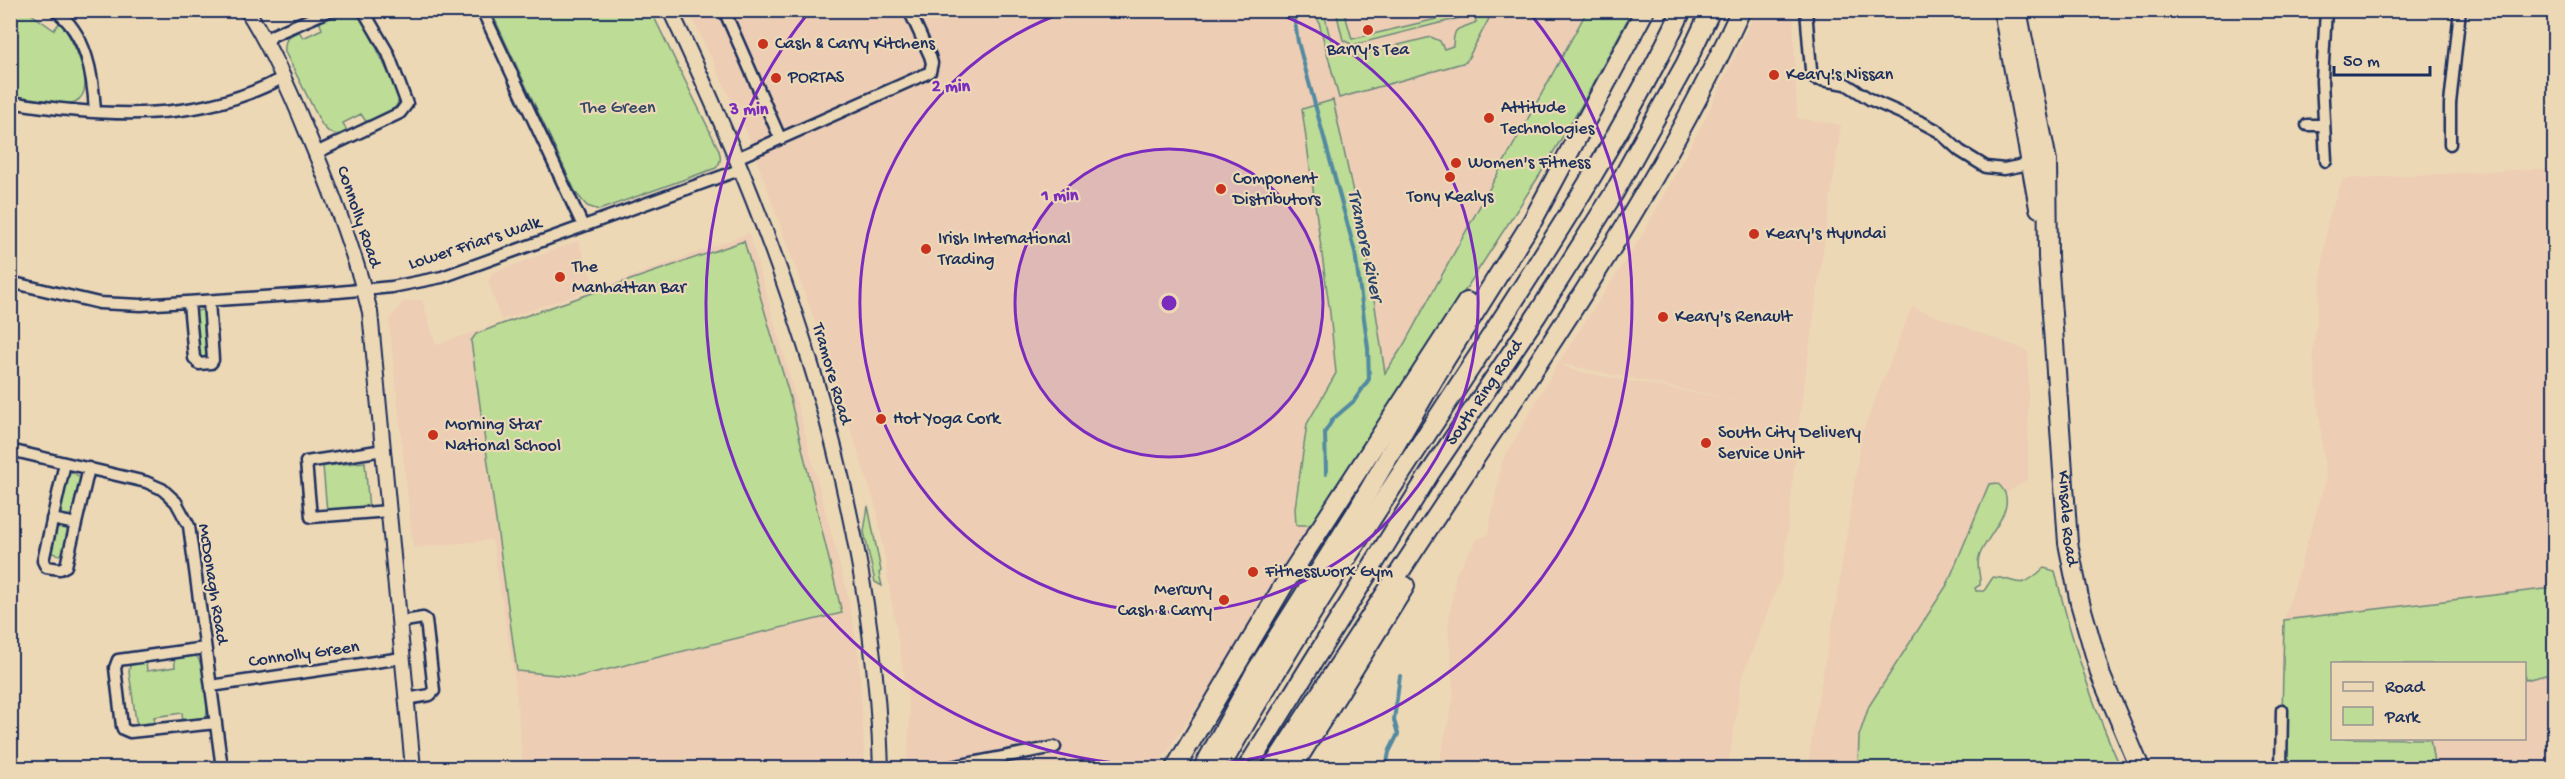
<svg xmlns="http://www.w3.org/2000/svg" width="2565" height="779" font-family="'Gochi Hand',sans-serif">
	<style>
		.built { fill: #edcdb4; fill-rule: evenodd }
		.green { fill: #bddc95; stroke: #6c867a; stroke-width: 1.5 }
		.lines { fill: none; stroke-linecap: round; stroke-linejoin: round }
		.stream { stroke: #528aa1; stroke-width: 4 }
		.minor-casing { stroke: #1b2f5e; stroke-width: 15 }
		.tertiary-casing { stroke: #1b2f5e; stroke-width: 18 }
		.trunk-casing { stroke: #1b2f5e; stroke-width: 22 }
		.minor { stroke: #edd8b6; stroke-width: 10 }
		.tertiary { stroke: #edd8b6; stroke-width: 14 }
		.trunk { stroke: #edd8b6; stroke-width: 18 }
		.ring { fill: none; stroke: #7b2cbf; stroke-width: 3 }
		.poi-dot { fill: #c8321e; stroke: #edd8b6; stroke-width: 2 }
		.labels { text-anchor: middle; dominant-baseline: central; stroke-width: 4.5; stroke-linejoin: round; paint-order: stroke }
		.poi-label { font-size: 18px; fill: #1b2f5e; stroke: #edd8b6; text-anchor: start }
		.park-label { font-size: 18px; fill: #334966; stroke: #edd8b6 }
		.street-label { font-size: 18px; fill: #1b2f5e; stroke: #edd8b6 }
		.water-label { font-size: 20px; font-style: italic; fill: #29466f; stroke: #edd8b6 }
		.centre { fill: #7b2cbf; stroke: #edd8b6; stroke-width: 3 }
		.ring-label { font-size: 18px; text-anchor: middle; font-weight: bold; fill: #7b2cbf; stroke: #edd8b6; stroke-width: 4.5; stroke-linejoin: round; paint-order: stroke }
	</style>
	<rect width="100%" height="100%" fill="#edd8b6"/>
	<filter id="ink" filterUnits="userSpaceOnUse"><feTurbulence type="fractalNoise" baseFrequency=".0167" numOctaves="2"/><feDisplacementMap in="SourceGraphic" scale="12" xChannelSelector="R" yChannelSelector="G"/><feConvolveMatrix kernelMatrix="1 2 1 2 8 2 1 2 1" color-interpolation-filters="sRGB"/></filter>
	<g filter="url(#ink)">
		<!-- built -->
		<path class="built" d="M689 11H1609L1363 443 1248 631 1156 768H907L910 714 877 510 823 344 747 133Z
			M1756 11H1793L1797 118 1841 125 1800 413 1783 572 1742 677 1728 768H1438L1454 697 1448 627 1456 574 1478 538 1488 535 1502 462 1558 363 1643 234 1706 117ZM1562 365V364L1750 403 1575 371Z
			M2554 168V588L2284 620 2326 480 2313 354 2328 217 2343 179Z
			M749 233 788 370 848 596 859 657 865 768H523L515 680 492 540 413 548 389 320 403 302 422 300 436 345 598 289Z
			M578 241 596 288 501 320 488 281 492 273Z
			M1912 307 2028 351V479L1993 502 1899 768H1808L1816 710 1835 610 1862 433Z
			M2554 596V768H2295L2297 625ZM2332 664H2524V738H2332Z"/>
		<!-- green -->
		<path class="green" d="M10 11H31L30 13 54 30 60 22C71 36 100 90 75 102 61 108 26 98 11 96Z
			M491 11H651L718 148C721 156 722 161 716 168L599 210 587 206 576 193Z
			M1316 11H1324C1329 32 1328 53 1354 56L1431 37 1440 41 1444 49 1453 46C1454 24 1458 31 1476 22L1475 14 1353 45 1343 40 1336 11H1344L1352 39 1470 11H1493L1466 62 1339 98Z
			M1587 11H1632L1580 108 1539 176 1313 525H1296L1295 508 1307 424 1336 373 1330 313 1302 109 1333 100 1369 266 1385 373 1403 346Z
			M341 12 356 13 362 17 399 96C399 113 380 117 367 123L361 114 343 123 348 133C336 136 330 135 322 125L285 52C284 39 288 36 299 31L303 38 322 29 319 21Z
			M1851 71 1848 79 1821 76 1817 74Z
			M744 241 789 394 842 613 576 677 517 671 471 341 476 334 502 324Z
			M201 310 206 314 209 354 202 358 199 356 194 312Z
			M365 462 369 509 327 512 323 466Z
			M74 473 82 479 74 516 56 513 67 474Z
			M1997 483C2024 504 1985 536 1979 557 1976 567 1981 575 1980 585L1975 588 1976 591H1984L1993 577C2022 579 2016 593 2044 568L2055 571C2071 639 2092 705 2121 768H1858L1859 736 1869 706 1947 585 1989 484Z
			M868 506 881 571 879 573 882 586 875 582 864 532Z
			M53 524 71 528 65 553 60 555 52 553 48 548Z
			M2554 588V673L2525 680 2524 664H2332V738L2430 739 2435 768H2281L2284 620Z
			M195 655C204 661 209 707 206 718L183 722 182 713 154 717 155 727H140L136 721 129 672 130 665 146 661 147 671 175 667 174 656Z"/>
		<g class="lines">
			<!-- stream -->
			<path class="stream" d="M1293 10 1298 42 1355 252 1368 348 1369 379 1354 401 1333 419 1325 432 1326 474
				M1386 768 1389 752 1398 734 1394 720 1400 676"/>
			<defs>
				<path id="minor" d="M55 10C87 34 93 75 95 111
					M482 10 583 226
					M724 10 780 138
					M1806 10 1811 70 1815 79 1846 84 1871 100 1921 122 1938 131 1960 151 1986 167 2004 169 2034 163
					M2326 10 2322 81 2326 161
					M267 42 273 35 331 10
					M10 102C102 117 200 124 284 77
					M2307 125H2323
					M2450 144V104L2460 10
					M316 153 400 113 407 104 388 53 363 10
					M737 158 930 72 932 63 930 56 909 10
					M10 282 99 303 141 305 338 292 392 287 442 277 742 169
					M189 303 194 358 199 364 211 363 213 360 209 301
					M10 450 146 482 162 489 176 502 189 526 222 768
					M384 450 306 462 311 517 389 511
					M65 463 43 561 46 567 60 569 66 566 89 468
					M52 519 76 524
					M399 622 423 618 426 620 434 691 430 695 406 699
					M205 648 118 660 115 668 122 726 123 729 130 732 216 723
					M211 686 402 658
					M945 768 1055 747
					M2281 768 2282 710"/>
				<path id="tertiary" d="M247 10C271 48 289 88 306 130 331 189 354 250 370 312L413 768
					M670 10C784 248 873 503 881 768"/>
				<g id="trunk">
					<path d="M2003 10 2039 208"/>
					<path id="s1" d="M2017 10 2047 161 2048 257 2068 543 2080 603 2101 676 2140 768"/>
					<path d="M1175 768 1285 583 1467 302"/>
					<path d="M1203 768 1256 671 1355 514 1445 360 1533 220 1645 10"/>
					<path d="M1220 768C1300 625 1392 487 1482 350 1553 240 1626 129 1682 10"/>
					<path id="s2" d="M1247 768 1430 473 1537 315 1614 193 1686 63 1711 10"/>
					<path d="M1272 768C1348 650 1425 533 1503 416 1590 285 1675 154 1741 10"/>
					<path d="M1292 768 1405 586"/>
				</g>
			</defs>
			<!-- minor casing -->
			<use href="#minor" class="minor-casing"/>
			<!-- tertiary casing -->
			<use href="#tertiary" class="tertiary-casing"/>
			<!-- trunk casing -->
			<use href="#trunk" class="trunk-casing"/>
			<!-- minor -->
			<use href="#minor" class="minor"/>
			<!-- tertiary -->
			<use href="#tertiary" class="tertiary"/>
			<!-- trunk -->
			<use href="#trunk" class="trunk"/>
		</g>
	</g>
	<!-- distance rings -->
	<circle cx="1169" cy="303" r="154" fill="#7b2cbf" fill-opacity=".12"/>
	<g class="ring">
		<circle cx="1169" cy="303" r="154"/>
		<path d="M1270 11A309 309 0 1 1 1068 11"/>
		<path d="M1529 12A463 463 0 1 1 809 12"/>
	</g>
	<!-- markers -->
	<g class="poi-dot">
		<circle cx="1368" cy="30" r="6"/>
		<circle cx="763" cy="44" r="6"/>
		<circle cx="1774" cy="75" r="6"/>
		<circle cx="776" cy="78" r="6"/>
		<circle cx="1489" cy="118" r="6"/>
		<circle cx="1456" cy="163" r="6"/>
		<circle cx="1450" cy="177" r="6"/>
		<circle cx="1221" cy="189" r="6"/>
		<circle cx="1754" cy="234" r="6"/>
		<circle cx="926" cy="249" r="6"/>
		<circle cx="560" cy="277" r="6"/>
		<circle cx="1663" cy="317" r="6"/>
		<circle cx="881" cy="419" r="6"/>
		<circle cx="433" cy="435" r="6"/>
		<circle cx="1706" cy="443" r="6"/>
		<circle cx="1253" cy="572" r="6"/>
		<circle cx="1224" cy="600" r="6"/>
	</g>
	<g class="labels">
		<!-- poi labels -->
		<g class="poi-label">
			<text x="775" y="44">Cash &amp; Carry Kitchens</text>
			<text x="1368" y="50" text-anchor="middle">Barry's Tea</text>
			<text x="1786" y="75">Keary's Nissan</text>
			<text x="788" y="78">PORTAS</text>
			<text x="1501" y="108">Attitude<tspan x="1501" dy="21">Technologies</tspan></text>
			<text x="1468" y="163">Women's Fitness</text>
			<text x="1233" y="179">Component<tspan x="1233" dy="21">Distributors</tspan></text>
			<text x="1450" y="197" text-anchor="middle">Tony Kealys</text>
			<text x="1766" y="234">Keary's Hyundai</text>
			<text x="938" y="239">Irish International<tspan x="938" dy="21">Trading</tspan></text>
			<text x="572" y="267">The<tspan x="572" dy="21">Manhattan Bar</tspan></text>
			<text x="1675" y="317">Keary's Renault</text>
			<text x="893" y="419">Hot Yoga Cork</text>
			<text x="445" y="425">Morning Star<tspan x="445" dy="21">National School</tspan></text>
			<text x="1718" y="433">South City Delivery<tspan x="1718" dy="21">Service Unit</tspan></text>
			<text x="1265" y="572">Fitnessworx Gym</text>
			<text x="1212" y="590" text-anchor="end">Mercury<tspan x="1212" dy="21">Cash &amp; Carry</tspan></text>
		</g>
		<!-- park labels -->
		<g class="park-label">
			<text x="618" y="108">The Green</text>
		</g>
		<!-- street labels -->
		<g class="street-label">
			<text transform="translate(358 217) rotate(71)">Connolly Road</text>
			<text transform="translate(475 244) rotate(-18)">Lower Friar's Walk</text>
			<text transform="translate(831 374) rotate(74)">Tramore Road</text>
			<text stroke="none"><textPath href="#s2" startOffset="444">South Ring Road</textPath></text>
			<text stroke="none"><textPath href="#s1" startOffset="512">Kinsale Road</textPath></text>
			<text transform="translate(212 584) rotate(81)">McDonagh Road</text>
			<text transform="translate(304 655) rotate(-8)">Connolly Green</text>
		</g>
		<!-- water labels -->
		<g class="water-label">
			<text transform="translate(1364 245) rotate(78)">Tramore River</text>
		</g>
	</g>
	<circle cx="1169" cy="303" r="9" class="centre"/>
	<g class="ring-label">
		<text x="951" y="91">2 min</text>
		<text x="749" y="114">3 min</text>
		<text x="1060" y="200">1 min</text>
	</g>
	<!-- margin -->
	<rect width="2565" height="779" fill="none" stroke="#edd8b6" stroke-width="36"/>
	<rect x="18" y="18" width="2529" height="743" fill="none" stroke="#1b2f5e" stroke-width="2" filter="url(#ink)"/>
	<!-- legend -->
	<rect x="2331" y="662" width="195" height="78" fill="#edd8b6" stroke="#999493" stroke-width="1.5"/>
	<rect x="2343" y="682" width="30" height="9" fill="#edd8b6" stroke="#999493" stroke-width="1.5"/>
	<text x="2385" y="692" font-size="18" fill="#1b2f5e">Road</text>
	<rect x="2343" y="707" width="30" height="18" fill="#bddc95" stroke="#999493" stroke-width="1.5"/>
	<text x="2385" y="722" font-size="18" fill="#1b2f5e">Park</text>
	<!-- scale -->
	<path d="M2334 66v9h96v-9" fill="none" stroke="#1b2f5e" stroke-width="3"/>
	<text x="2343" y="66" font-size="18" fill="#1b2f5e" stroke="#edd8b6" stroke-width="4.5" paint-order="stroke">50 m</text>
</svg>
